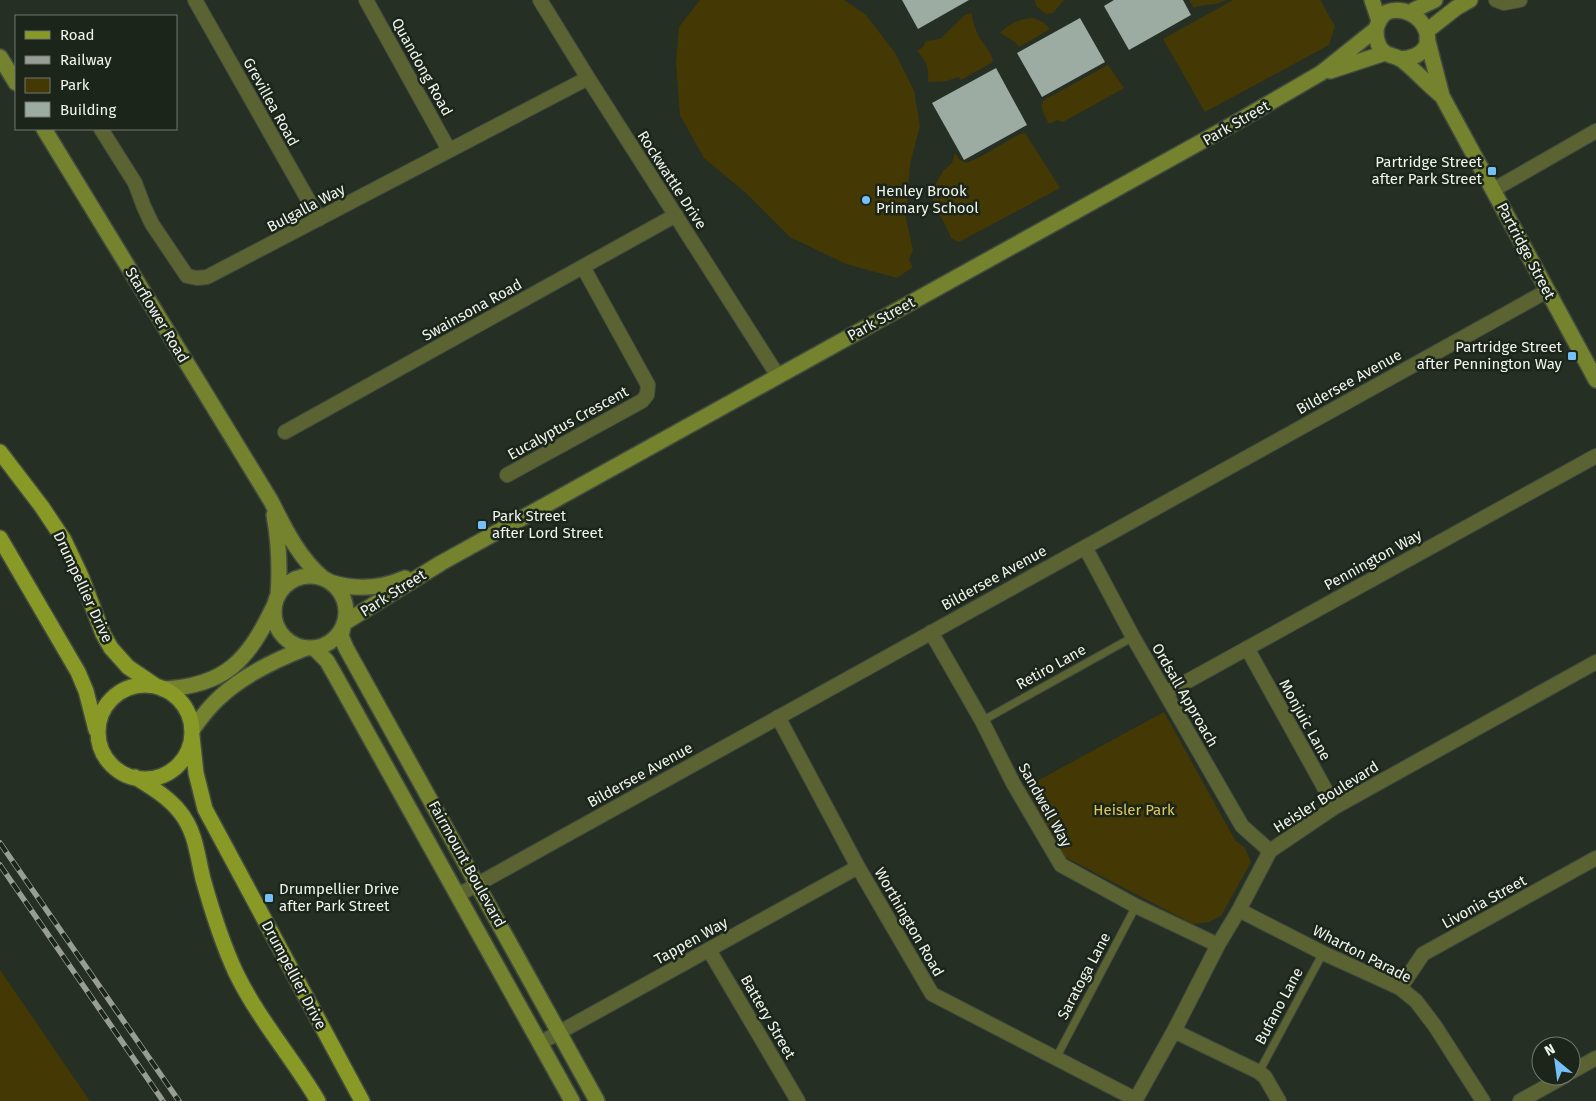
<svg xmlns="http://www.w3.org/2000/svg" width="1596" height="1101" font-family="'Fira Sans',sans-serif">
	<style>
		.green { fill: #443905 }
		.building { fill: #9caca2 }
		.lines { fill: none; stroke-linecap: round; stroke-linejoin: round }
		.lane-casing { stroke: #424b3f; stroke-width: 9 }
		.street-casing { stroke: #424b3f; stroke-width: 16 }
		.secondary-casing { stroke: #424b3f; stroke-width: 18 }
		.primary-casing { stroke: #424b3f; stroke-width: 18 }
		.lane { stroke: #5b6332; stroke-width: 7 }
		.street { stroke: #5b6332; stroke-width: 14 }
		.secondary { stroke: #75822e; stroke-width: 15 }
		.primary { stroke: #899925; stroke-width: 15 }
		.rail-casing { stroke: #989e95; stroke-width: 5.5 }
		.rail { stroke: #1c251a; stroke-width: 4; stroke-dasharray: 11; stroke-linecap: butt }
		.poi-dot { fill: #75c0f6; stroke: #1c251a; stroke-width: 2 }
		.labels { text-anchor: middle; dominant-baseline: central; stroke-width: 5; stroke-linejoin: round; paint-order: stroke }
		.street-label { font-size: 15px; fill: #f0f5ee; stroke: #1c251a }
		.poi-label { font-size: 15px; fill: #f0f5ee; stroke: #1c251a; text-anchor: start }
		.park-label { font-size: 15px; fill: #e0c85c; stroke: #1c251a }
	</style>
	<rect width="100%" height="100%" fill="#262f23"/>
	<!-- green -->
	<path class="green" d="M700 0H844L866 15 895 53 914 91 920 126 910 164 906 219 913 250 909 260 913 267 897 278 846 264 790 237 746 193 704 158 680 115 676 63 679 27Z
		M1035 0H1064L1053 13 1046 14 1036 6Z
		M1189 0H1226C1213 7 1204 3 1194 8Z
		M1233 0H1320L1335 26 1329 45 1205 112 1163 39Z
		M971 13C973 21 975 29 979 37 984 45 992 52 993 62L961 80 958 77 947 81 928 82C929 68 927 62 917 51L923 47 926 41 940 39 965 15Z
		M1033 18 1043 22 1050 29 1019 47 1015 42 1000 33C1010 23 1019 19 1033 18Z
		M1108 65 1124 88 1063 122 1057 120 1049 124C1045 116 1039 108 1044 100Z
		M1025 133 1060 188 959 242 951 238 945 224 933 203 932 191 943 171 952 163 955 153 960 160 966 163 980 157 1018 135Z
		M1164 712 1235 840 1245 848 1251 862 1221 916 1209 922 1193 924 1063 856 1026 787Z
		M0 970 90 1101H0Z"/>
	<!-- building -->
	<path class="building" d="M902 0H969L918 29Z
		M1114 0H1183L1191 15 1129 50 1104 6Z
		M1080 18 1105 62 1042 97 1017 53Z
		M996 68 1027 125 964 160 932 103Z"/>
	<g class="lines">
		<defs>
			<path id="lane" d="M982 721 1133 637
				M1056 1058 1136 906
				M1259 1072 1323 953"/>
			<path id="street" d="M195 0 319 219
				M366 0 449 150
				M540 0 588 78 778 376
				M1496 0 1504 3 1520 0
				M101 129 135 183 144 207 152 224 187 276 197 278 207 277 588 78
				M1493 190 1596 131
				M285 432 676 215
				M507 475 642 401 647 395 648 385 583 267
				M1085 547 1133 637 1242 826 1270 851
				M931 632 982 721 1013 783 1061 865 1136 906 1218 945
				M1247 648 1335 807
				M1166 693 1596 456
				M778 717 858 867 932 994 1135 1099
				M458 895 1547 291
				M1239 910 1323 953 1400 988 1416 1001 1435 1026 1483 1101
				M709 950 798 1101
				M1400 988 1423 954 1596 858
				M1174 1031 1259 1072 1265 1077 1279 1101
				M540 1043 858 867
				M1571 1072 1596 1058
				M1135 1101 1174 1031 1218 945 1239 910 1270 851 1335 807 1596 662
				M1520 1101 1565 1076"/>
			<path id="secondary" d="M1372 0 1379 21
				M1414 10 1435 0
				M1428 30 1456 8 1470 0
				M1427 38 1442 96 1596 380
				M0 57 16 83
				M1400 59C1451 56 1422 0 1387 12 1380 17 1377 24 1376 31 1376 39 1378 47 1384 52 1389 56 1397 56 1402 60 1416 71 1428 85 1442 96
				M1330 71 1385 53
				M44 129 271 501C285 529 299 558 324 579
				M274 515C279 542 280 569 278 596
				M274 612a36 36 0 1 1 72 0a36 36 0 1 1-72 0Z
				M330 582C355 590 380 589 405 578
				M344 623 441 563 1235 123 1321 73 1376 29
				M343 627 341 636 346 648 597 1101
				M314 648 327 661 335 675 572 1101
				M163 689C226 686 248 660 274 606
				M192 730C200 719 209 707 219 698 243 675 275 660 306 648"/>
			<path id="primary" d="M0 452 42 507 64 540 81 576 103 634 111 648 128 667 156 686
				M0 538 78 672 86 691 96 730
				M98 732a47 47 0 1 1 94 0a47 47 0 1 1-94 0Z
				M192 736 196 773 205 809 362 1101
				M135 777C151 787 168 797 180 812 196 832 197 855 203 879 212 911 222 943 236 973 259 1020 292 1057 318 1101"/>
		</defs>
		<!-- lane casing -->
		<use href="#lane" class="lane-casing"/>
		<!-- street casing -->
		<use href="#street" class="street-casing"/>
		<!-- secondary casing -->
		<use href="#secondary" class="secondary-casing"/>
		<!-- primary casing -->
		<use href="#primary" class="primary-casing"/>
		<!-- lane -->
		<use href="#lane" class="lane"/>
		<!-- street -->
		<use href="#street" class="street"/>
		<!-- secondary -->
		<use href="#secondary" class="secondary"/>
		<!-- primary -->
		<use href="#primary" class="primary"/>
		<defs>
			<path id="rail" d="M0 843 179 1101
				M0 865 163 1101"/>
		</defs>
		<!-- rail casing -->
		<use href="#rail" class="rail-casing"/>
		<!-- rail -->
		<use href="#rail" class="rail"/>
	</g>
	<!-- markers -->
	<g class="poi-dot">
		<rect x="1487" y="166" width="10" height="10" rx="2.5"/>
		<circle cx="866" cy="200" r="5"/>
		<rect x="1567" y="351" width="10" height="10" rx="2.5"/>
		<rect x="477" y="520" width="10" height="10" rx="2.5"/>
		<rect x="264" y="893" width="10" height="10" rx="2.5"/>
	</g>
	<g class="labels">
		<!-- street labels -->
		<g class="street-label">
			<text transform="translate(422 67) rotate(61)">Quandong Road</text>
			<text transform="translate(271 102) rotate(61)">Grevillea Road</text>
			<text transform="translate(1236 123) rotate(-30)">Park Street</text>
			<text transform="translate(672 180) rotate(57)">Rockwattle Drive</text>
			<text transform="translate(306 208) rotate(-28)">Bulgalla Way</text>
			<text transform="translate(1526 251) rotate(62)">Partridge Street</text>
			<text transform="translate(472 310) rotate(-29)">Swainsona Road</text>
			<text transform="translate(157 315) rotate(59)">Starflower Road</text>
			<text transform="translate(881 319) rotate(-29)">Park Street</text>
			<text transform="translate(1349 382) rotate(-29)">Bildersee Avenue</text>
			<text transform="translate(568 423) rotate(-29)">Eucalyptus Crescent</text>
			<text transform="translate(1373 560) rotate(-29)">Pennington Way</text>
			<text transform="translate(994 578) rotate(-29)">Bildersee Avenue</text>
			<text transform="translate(83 587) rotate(65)">Drumpellier Drive</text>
			<text transform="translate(393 593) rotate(-32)">Park Street</text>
			<text transform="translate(1051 667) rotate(-29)">Retiro Lane</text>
			<text transform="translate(1185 695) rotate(60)">Ordsall Approach</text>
			<text transform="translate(1305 720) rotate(61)">Monjuic Lane</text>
			<text transform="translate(640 775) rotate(-29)">Bildersee Avenue</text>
			<text transform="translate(1326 797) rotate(-32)">Heisler Boulevard</text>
			<text transform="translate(1045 805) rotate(61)">Sandwell Way</text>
			<text transform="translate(467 864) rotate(61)">Fairmount Boulevard</text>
			<text transform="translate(1484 902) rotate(-29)">Livonia Street</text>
			<text transform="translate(909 922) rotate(60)">Worthington Road</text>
			<text transform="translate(691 941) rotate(-29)">Tappen Way</text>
			<text transform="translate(1362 954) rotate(27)">Wharton Parade</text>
			<text transform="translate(294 975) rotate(62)">Drumpellier Drive</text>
			<text transform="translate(1084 976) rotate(-62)">Saratoga Lane</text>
			<text transform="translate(1279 1006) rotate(-62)">Bufano Lane</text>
			<text transform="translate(768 1017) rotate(60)">Battery Street</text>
		</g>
		<!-- poi labels -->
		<g class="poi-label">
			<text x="1482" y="162" text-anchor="end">Partridge Street<tspan x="1482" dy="17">after Park Street</tspan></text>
			<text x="876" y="191">Henley Brook<tspan x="876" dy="17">Primary School</tspan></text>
			<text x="1562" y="347" text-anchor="end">Partridge Street<tspan x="1562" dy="17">after Pennington Way</tspan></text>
			<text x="492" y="516">Park Street<tspan x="492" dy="17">after Lord Street</tspan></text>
			<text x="279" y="889">Drumpellier Drive<tspan x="279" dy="17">after Park Street</tspan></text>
		</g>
		<!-- park labels -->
		<g class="park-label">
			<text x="1134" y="810">Heisler Park</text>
		</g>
	</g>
	<!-- legend -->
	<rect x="15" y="15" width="162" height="115" fill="#1c251a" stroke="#71786f"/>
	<rect x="25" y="31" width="25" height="8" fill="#899925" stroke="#71786f"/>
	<text x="60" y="40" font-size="15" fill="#f0f5ee">Road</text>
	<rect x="25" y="56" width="25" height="8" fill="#989e95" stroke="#71786f"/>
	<text x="60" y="65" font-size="15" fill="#f0f5ee">Railway</text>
	<rect x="25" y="78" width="25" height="15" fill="#443905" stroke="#71786f"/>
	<text x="60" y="90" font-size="15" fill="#f0f5ee">Park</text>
	<rect x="25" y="102" width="25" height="15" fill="#9caca2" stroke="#71786f"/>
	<text x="60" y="115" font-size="15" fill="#f0f5ee">Building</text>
	<!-- north arrow -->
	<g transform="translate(1556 1061) rotate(331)"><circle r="24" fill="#1c251a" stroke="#71786f"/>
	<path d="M0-4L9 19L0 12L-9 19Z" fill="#75c0f6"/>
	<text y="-8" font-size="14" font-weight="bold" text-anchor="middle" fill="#f0f5ee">N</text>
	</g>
</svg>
